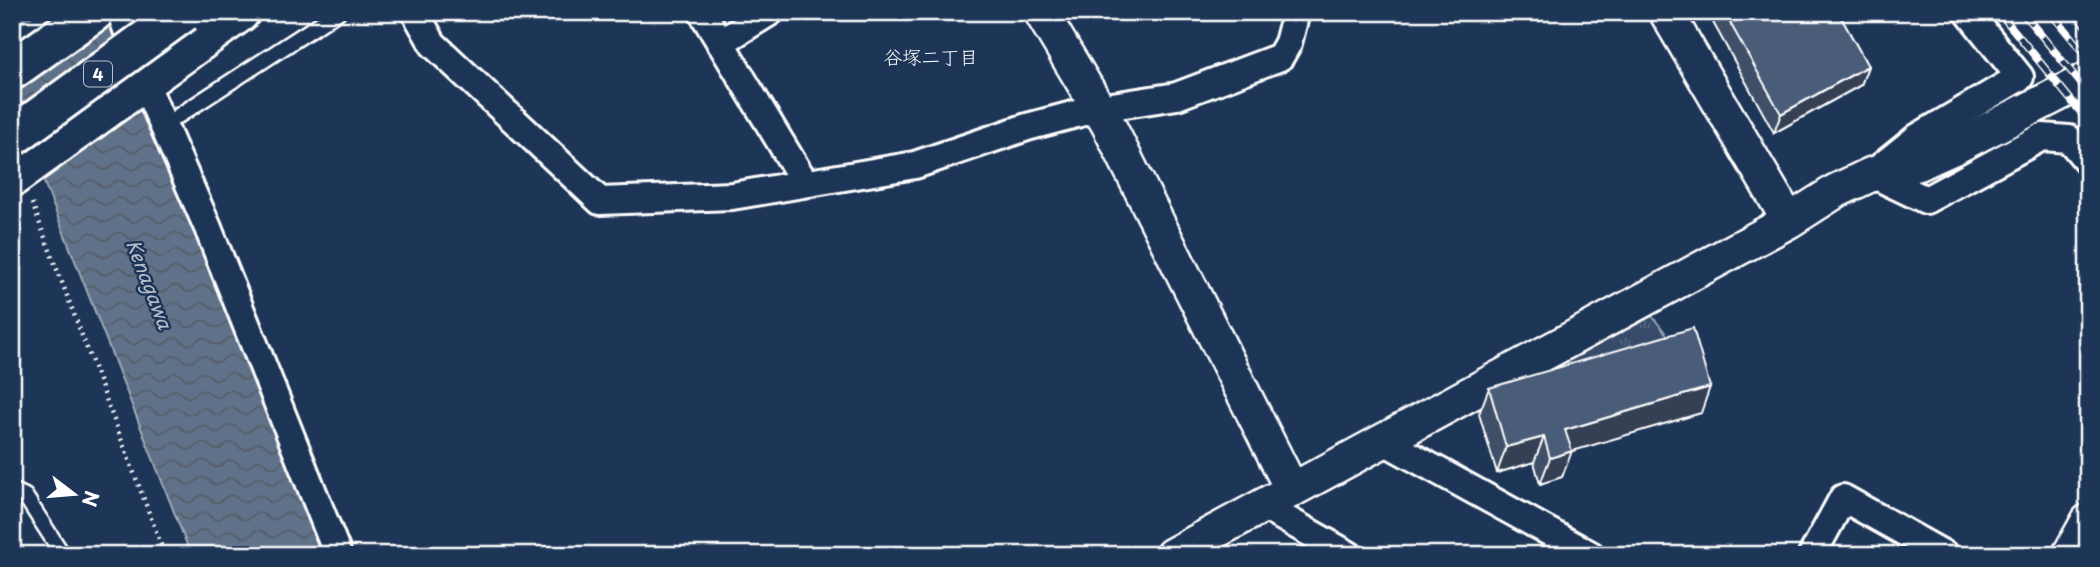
<svg xmlns="http://www.w3.org/2000/svg" width="2100" height="567" font-family="'Playpen Sans','Klee One',sans-serif">
	<style>
		.grass { fill: url(#grass-tufts); stroke: #9aa5b4; stroke-width: 2 }
		.water { fill: url(#water-waves); stroke: #a0aab8; stroke-width: 2 }
		.pier { fill: #1d3557 }
		.lines { fill: none; stroke-linecap: round; stroke-linejoin: round }
		.service-casing { stroke: #fff; stroke-width: 19 }
		.minor-casing { stroke: #fff; stroke-width: 32 }
		.tertiary-casing { stroke: #fff; stroke-width: 38 }
		.trunk-casing { stroke: #fff; stroke-width: 44 }
		.path { stroke: #fff; stroke-width: 4.5; stroke-dasharray: 2 5; stroke-linecap: butt }
		.service { stroke: #1d3557; stroke-width: 14 }
		.minor { stroke: #1d3557; stroke-width: 26 }
		.tertiary { stroke: #1d3557; stroke-width: 33 }
		.trunk { stroke: #1d3557; stroke-width: 38 }
		.rail-casing { stroke: #fff; stroke-width: 8 }
		.rail { stroke: #1d3557; stroke-width: 5; stroke-dasharray: 16; stroke-linecap: butt }
		.trunk-bridge-casing { stroke: #fff; stroke-width: 44; stroke-linecap: butt }
		.trunk-bridge { stroke: #1d3557; stroke-width: 38 }
		.wall { fill: #405068; stroke: #fff; stroke-width: 2 }
		.shaded-wall { fill: #344155; stroke: #fff; stroke-width: 2 }
		.building { fill: #4a5d79; stroke: #fff; stroke-width: 2 }
		.labels { text-anchor: middle; dominant-baseline: central; stroke-width: 5; stroke-linejoin: round; paint-order: stroke }
		.shield { fill: #1d3557; stroke: #bbc2cd; stroke-width: 2 }
		.shield-label { font-size: 16px; font-weight: bold; fill: #fff }
		.neighbourhood-label { font-size: 19px; fill: #fff; stroke: #1d3557 }
		.water-label { font-size: 19px; font-style: italic; fill: #b8c0ca; stroke: #1d3557 }
	</style>
	<defs>
		<pattern id="grass-tufts" width="24" height="20" patternUnits="userSpaceOnUse" patternTransform="scale(1.75)"><rect width="24" height="20" fill="#364b69"/><path d="M3 7l-1-3M5 7V3M7 7l1-3M15 17l-1-3M17 17v-4M19 17l1-3" fill="none" stroke="#546680"/></pattern>
		<pattern id="water-waves" width="16" height="10" patternUnits="userSpaceOnUse" patternTransform="scale(1.75)"><rect width="16" height="10" fill="#617289"/><path d="M0 5q4-4 8 0t8 0" fill="none" stroke="#555d67"/></pattern>
	</defs>
	<rect width="100%" height="100%" fill="#1d3557"/>
	<filter id="ink" filterUnits="userSpaceOnUse"><feTurbulence type="fractalNoise" baseFrequency=".0143" numOctaves="2"/><feDisplacementMap in="SourceGraphic" scale="14" xChannelSelector="R" yChannelSelector="G"/><feConvolveMatrix kernelMatrix="1 2 1 2 8 2 1 2 1" color-interpolation-filters="sRGB"/></filter>
	<g filter="url(#ink)">
		<!-- grass -->
		<path class="grass" d="M1652 316 1680 351 1488 402Z"/>
		<!-- water -->
		<path class="water" d="M12 12H109L324 555H191L12 101Z"/>
		<!-- pier -->
		<path class="pier" d="M40 12H112L116 23 12 96V32Z"/>
		<g class="lines">
			<defs>
				<path id="service" d="M178 116 338 12
					M12 490 25 496 63 555"/>
				<path id="minor" d="M121 12 144 81 208 228 338 555
					M415 12 433 44 600 201 732 196 915 165 1027 127 1099 108 1177 96 1280 57 1288 43 1296 12
					M702 12 805 183
					M1968 12 2020 77 1918 137 1872 174 1926 200 2042 137 2069 139 2088 162
					M720 43 770 12
					M1384 441 1591 555
					M1263 506 1349 555
					M1812 555 1843 498 1945 555"/>
				<path id="tertiary" d="M1041 12 1108 124 1292 490
					M1666 12 1789 221
					M1172 555 1789 221 1836 191 1872 174 1917 164 1953 148 2088 79
					M2069 555 2088 521"/>
				<path id="trunk" d="M12 70 94 12
					M12 177 240 12"/>
			</defs>
			<!-- service casing -->
			<use href="#service" class="service-casing"/>
			<!-- minor casing -->
			<use href="#minor" class="minor-casing"/>
			<!-- tertiary casing -->
			<use href="#tertiary" class="tertiary-casing"/>
			<!-- trunk casing -->
			<use href="#trunk" class="trunk-casing"/>
			<!-- path -->
			<path class="path" d="M32 203 165 555"/>
			<!-- service -->
			<use href="#service" class="service"/>
			<!-- minor -->
			<use href="#minor" class="minor"/>
			<!-- tertiary -->
			<use href="#tertiary" class="tertiary"/>
			<!-- trunk -->
			<use href="#trunk" class="trunk"/>
			<defs>
				<path id="rail" d="M1999 12 2088 121
					M2022 12 2088 92
					M2050 12 2088 58
					M2074 12 2088 29"/>
			</defs>
			<!-- rail casing -->
			<use href="#rail" class="rail-casing"/>
			<!-- rail -->
			<use href="#rail" class="rail"/>
			<defs>
				<path id="trunk-bridge" d="M12 137 184 12"/>
			</defs>
			<!-- trunk-bridge casing -->
			<use href="#trunk-bridge" class="trunk-bridge-casing"/>
			<!-- trunk-bridge -->
			<use href="#trunk-bridge" class="trunk-bridge"/>
		</g>
		<!-- wall -->
		<path class="wall" d="M1711 12H1838L1868 66 1861 85 1774 133 1710 17Z
			M1489 388 1701 413 1571 451 1562 477 1540 484 1534 462 1497 473 1479 414Z"/>
		<!-- shaded-wall -->
		<path class="shaded-wall" d="M1868 66 1861 85 1774 133 1781 114Z
			M1710 387 1701 413 1556 456 1565 430Z
			M1544 437 1534 462 1497 473 1506 447Z
			M1572 451 1562 477 1540 484 1550 458Z"/>
		<!-- building -->
		<path class="building" d="M1724 12H1838L1868 66 1781 114Z
			M1693 328 1710 387 1565 430 1572 451 1550 458 1544 437 1506 447 1489 388Z"/>
	</g>
	<g class="labels">
		<!-- shield labels -->
		<rect class="shield" x="84" y="61.5" width="28" height="25" rx="5"/>
		<g class="shield-label">
			<text x="98" y="74">4</text>
		</g>
		<!-- neighbourhood labels -->
		<g class="neighbourhood-label">
			<text x="931" y="56">谷塚二丁目</text>
		</g>
		<!-- water labels -->
		<g class="water-label">
			<text transform="translate(150 284) rotate(69)">Kenagawa</text>
		</g>
	</g>
	<!-- margin -->
	<rect width="2100" height="567" fill="none" stroke="#1d3557" stroke-width="42"/>
	<rect x="21" y="21" width="2058" height="525" fill="none" stroke="#fff" stroke-width="2.5" filter="url(#ink)"/>
	<!-- north arrow -->
	<g transform="translate(74 494) rotate(106)" stroke="#1d3557" stroke-width="5" paint-order="stroke">
	<path d="M0-5L12 26L0 18L-12 26Z" fill="#ffffff"/>
	<text y="-10" font-size="19" font-weight="bold" text-anchor="middle" fill="#ffffff">N</text>
	</g>
</svg>
